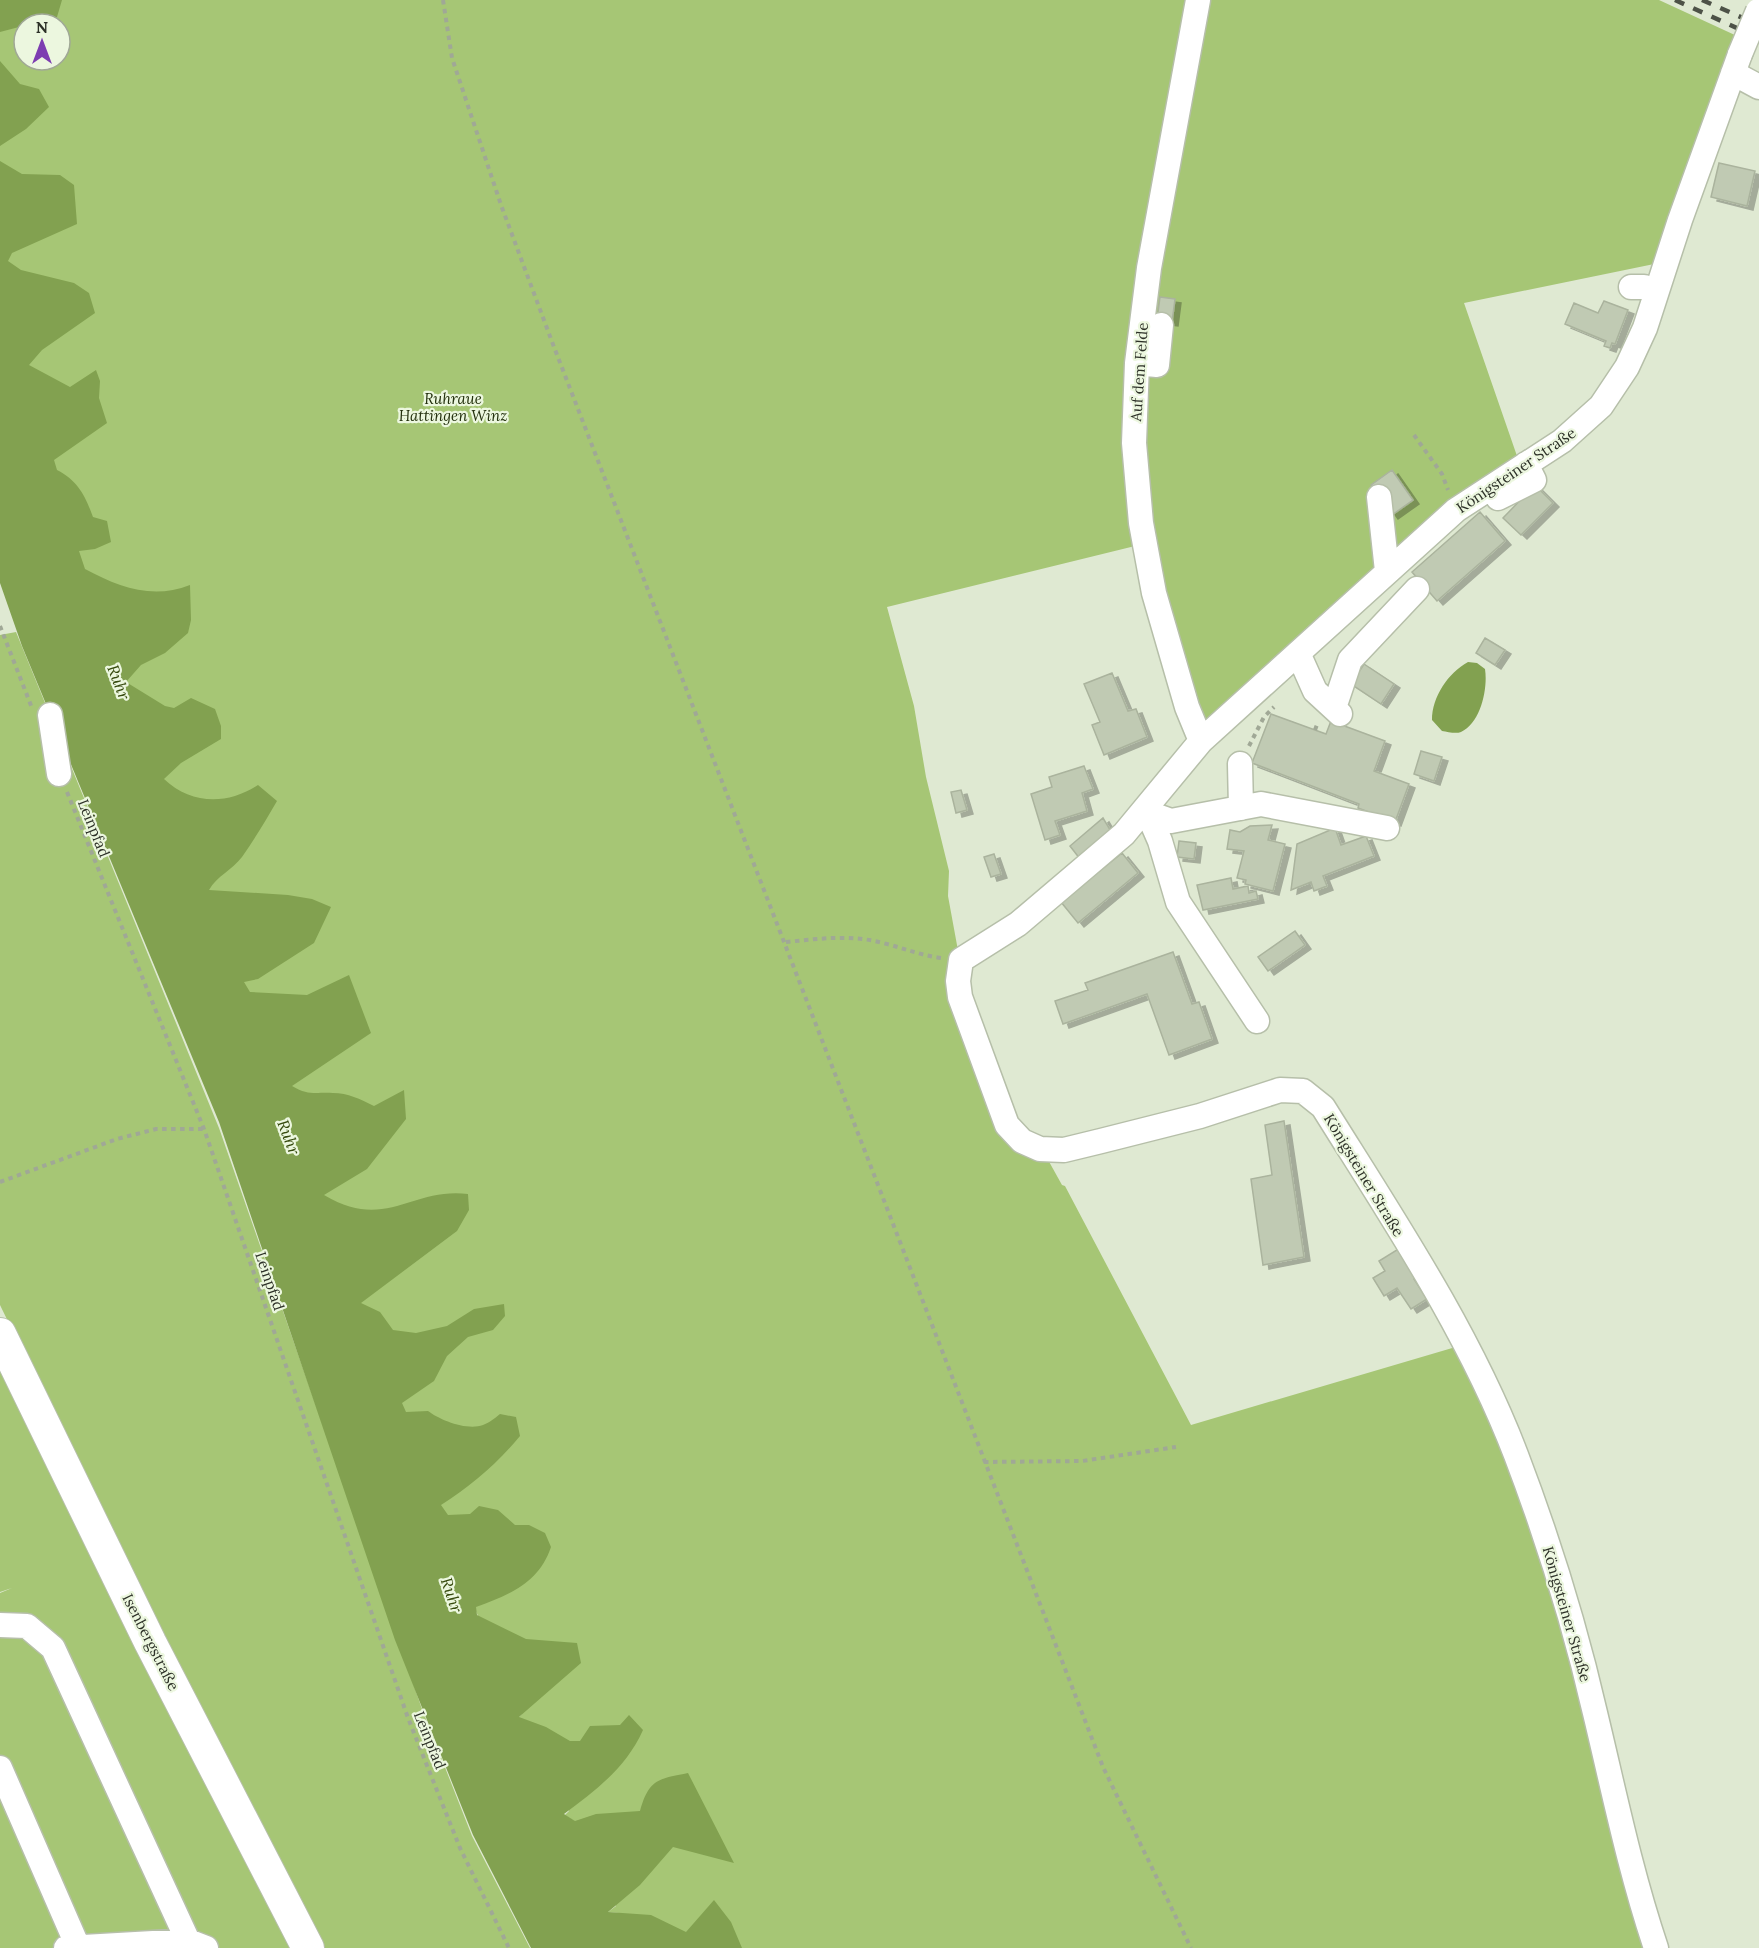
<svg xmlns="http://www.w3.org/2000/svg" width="1759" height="1948" font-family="Lora,serif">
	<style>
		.green { fill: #a6c675; fill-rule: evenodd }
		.water { fill: #82a150 }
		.building { fill: #c0cab3; stroke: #aab39d; stroke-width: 1.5; filter: url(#shadow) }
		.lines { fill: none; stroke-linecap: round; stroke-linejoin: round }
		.minor-casing { stroke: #b6bfa9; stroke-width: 27 }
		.major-casing { stroke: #b6bfa9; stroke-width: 34 }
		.path { stroke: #a0a896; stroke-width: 4; stroke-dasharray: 4.5 4.5; stroke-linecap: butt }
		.minor { stroke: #fff; stroke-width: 24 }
		.major { stroke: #fff; stroke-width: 32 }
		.rail { stroke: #4d5247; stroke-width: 4.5; stroke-dasharray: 10 10; stroke-linecap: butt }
		.minor-bridge-casing { stroke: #b6bfa9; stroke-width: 27; stroke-linecap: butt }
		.minor-bridge { stroke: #fff; stroke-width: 24 }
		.labels { text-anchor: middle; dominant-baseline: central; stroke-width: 4.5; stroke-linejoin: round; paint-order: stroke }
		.street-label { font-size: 15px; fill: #2d3128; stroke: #ecf7df }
		.park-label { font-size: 15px; font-style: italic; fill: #23300d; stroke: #ecf7df }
		.water-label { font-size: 16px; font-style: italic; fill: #364a0e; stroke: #ecf7df }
	</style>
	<defs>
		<filter id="shadow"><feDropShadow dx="6" dy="4" stdDeviation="0" flood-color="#0004"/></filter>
	</defs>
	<rect width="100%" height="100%" fill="#dfe9d2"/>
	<!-- green -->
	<path class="green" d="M0 0H1193L1159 189 1135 546 887 607 914 706 926 777 949 871 948 896 959 956 1002 1116 1042 1149 1062 1185 1065 1186 1191 1425 1459 1346 1515 1464 1658 1948H637L619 1913 608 1912 616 1906 574 1821 565 1815 569 1811 525 1720 518 1718 522 1714 457 1569 359 1303 135 737 52 488 0 227ZM24 24H60V60H24Z
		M1206 0H1659L1737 36 1659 263 1464 303 1517 456 1205 725 1178 659 1144 519 1143 353Z
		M16 632 219 1128 422 1709 472 1836 530 1948H325L114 1539 0 1305V635Z
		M0 1368 295 1948H0V1593L12 1588 0 1592Z"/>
	<!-- water -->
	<path class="water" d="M0 0H62L57 17 0 32Z
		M0 61 20 84 39 89 49 107 26 129 0 146Z
		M0 161 22 174 60 175 74 185 77 224 12 253 8 261 21 270 74 283 89 293 95 313 42 350 29 365 70 387 96 370 100 381 99 398 107 423 54 460 57 470C78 481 85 495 93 517L107 521 111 542 95 549 79 551 85 569C119 587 152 600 190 585L191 620 188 633 165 653 141 665 126 682 165 706 174 708 191 698 215 709 221 726V739L181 763 164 779C191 805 228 805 258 785L277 801C266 820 254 840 242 857 232 870 217 876 209 890L288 895 312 899 331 907 314 943 258 979 244 982 250 992 307 995 349 975 371 1033 292 1086C309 1096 315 1092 333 1093 348 1093 360 1099 374 1106L404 1090 406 1119 367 1169 324 1195C386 1232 411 1187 468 1194L469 1210 457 1231 361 1303 380 1312 393 1330 416 1333 447 1326 474 1309 504 1304 505 1316 493 1330 468 1337 447 1356 434 1381 402 1403 406 1412 428 1411C440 1420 467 1431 483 1425 489 1423 495 1418 500 1414L516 1417 520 1436C497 1464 471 1486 441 1505L448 1515 470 1514 479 1506 498 1510 515 1525H529L545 1533 551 1547C539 1583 509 1595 476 1607L477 1615 526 1639 577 1643 581 1663 519 1717 546 1727 570 1741H580L590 1726 620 1725 629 1715 643 1730C626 1768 596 1790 564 1814L575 1821 596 1814 640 1811C649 1779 658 1779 688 1773L734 1863 673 1847 640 1885 608 1912 651 1915 686 1932 714 1900 731 1922 742 1948H531L473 1835 395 1640 219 1122 22 646 0 583Z
		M1468 662 1477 663 1485 669C1488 688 1481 723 1461 732 1456 734 1448 732 1442 731L1432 720C1432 697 1448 673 1468 662Z"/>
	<!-- building -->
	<path class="building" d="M1719 163 1755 171 1747 206 1711 197Z
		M1160 297 1175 299 1172 322 1157 320Z
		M1604 301 1628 310 1615 344 1612 343 1610 348 1604 346 1606 341 1565 324 1574 303 1598 313Z
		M1392 470 1413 500 1392 515 1371 485Z
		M1535 485 1553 503 1521 535 1503 518Z
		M1480 512 1505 541 1437 601 1412 572Z
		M1485 638 1505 650 1495 665 1476 653Z
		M1364 664 1394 684 1381 704 1351 684Z
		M1112 673 1128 711 1136 709 1147 737 1104 755 1092 725 1100 722 1084 684Z
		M1271 714 1326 734 1331 721 1385 741 1374 771 1409 784 1395 822 1358 808 1359 804 1252 763Z
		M1421 751 1442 757 1434 781 1414 774Z
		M1084 766 1093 789 1082 793 1087 811 1055 821 1060 835 1045 840 1031 794 1052 787 1049 777Z
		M961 790 967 810 956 813 951 792Z
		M1103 818 1112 833 1080 859 1070 846Z
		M1272 825 1268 840 1285 844 1273 891 1245 884 1246 880 1237 878 1244 851 1227 849 1230 830 1240 832 1250 826Z
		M1335 828 1341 845 1366 836 1374 856 1323 876 1327 886 1314 891 1311 882 1291 890 1297 844Z
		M1179 841 1196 843 1194 859 1177 857Z
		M1122 853 1138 873 1078 923 1061 902Z
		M994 854 1001 874 991 877 984 857Z
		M1231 878 1233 889 1248 886 1249 893 1256 891 1258 899 1203 910 1197 885Z
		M1295 931 1305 945 1268 971 1258 957Z
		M1173 952 1192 1004 1199 1002 1212 1039 1169 1055 1147 994 1063 1024 1055 1001 1088 990 1085 983Z
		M1284 1121 1304 1257 1263 1265 1251 1179 1272 1175 1265 1125Z
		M1400 1248 1418 1277 1414 1279 1427 1299 1411 1309 1397 1288 1384 1296 1373 1278 1385 1271 1379 1261Z"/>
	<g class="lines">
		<defs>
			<path id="minor" d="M1198 0 1149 268 1137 363 1134 443 1141 523 1154 593 1187 707 1201 741
				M1733 73 1759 87
				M1631 287H1644L1656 291
				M1137 363 1157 365 1161 325
				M1379 497 1387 571
				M1498 498 1534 480 1526 464
				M1298 653 1315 691 1340 714
				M1334 708 1350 660 1417 589
				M50 715 59 774
				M1240 764 1241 808
				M1257 1021 1178 902 1160 841 1146 809 1157 816 1171 821 1261 804 1387 828
				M0 1625 27 1626 53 1648 188 1941
				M0 1768 78 1947
				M66 1948 188 1941 206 1948
				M1656 1948C1630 1871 1614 1792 1595 1713 1575 1626 1548 1539 1516 1455 1469 1332 1393 1219 1323 1107L1303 1091 1280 1090 1200 1116 1101 1141 1064 1150 1040 1149 1022 1141 1007 1125 960 997 958 981 961 960 1018 924 1124 834 1201 741 1456 510 1562 441 1601 406 1627 367 1645 328 1680 220 1740 54"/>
			<path id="major" d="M0 1334 150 1642 308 1948"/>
		</defs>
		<!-- minor casing -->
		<use href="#minor" class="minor-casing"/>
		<!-- major casing -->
		<use href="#major" class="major-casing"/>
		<!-- path -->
		<path class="path" d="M443 0 452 58 501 205 554 347 1103 1767 1191 1948
			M1414 435 1442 474 1448 490
			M0 626 32 708
			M1315 730 1318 722
			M1249 746 1264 717 1274 707
			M67 792 204 1129 408 1718 460 1848 509 1948
			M786 942C818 939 850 934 883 943 903 948 920 955 941 958
			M0 1182 117 1139 156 1129H204
			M984 1462 1082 1461 1176 1447"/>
		<!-- minor -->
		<use href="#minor" class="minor"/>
		<!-- major -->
		<use href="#major" class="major"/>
		<!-- rail -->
		<path class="rail" d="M1675 0 1759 38
			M1702 0 1759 25"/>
		<defs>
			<path id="minor-bridge" d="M1740 54 1758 11"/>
		</defs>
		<!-- minor-bridge casing -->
		<use href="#minor-bridge" class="minor-bridge-casing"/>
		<!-- minor-bridge -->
		<use href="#minor-bridge" class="minor-bridge"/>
	</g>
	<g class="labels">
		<!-- street labels -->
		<g class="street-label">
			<text transform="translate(1139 372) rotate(-86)">Auf dem Felde</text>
			<text transform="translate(1516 470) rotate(-34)">Königsteiner Straße</text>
			<text transform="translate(94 828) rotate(68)">Leinpfad</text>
			<text transform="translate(1364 1175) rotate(59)">Königsteiner Straße</text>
			<text transform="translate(270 1281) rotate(71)">Leinpfad</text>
			<text transform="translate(1567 1614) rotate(74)">Königsteiner Straße</text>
			<text transform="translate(151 1642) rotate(63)">Isenbergstraße</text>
			<text transform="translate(430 1740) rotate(68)">Leinpfad</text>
		</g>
		<!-- park labels -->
		<g class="park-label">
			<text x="453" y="398">Ruhraue<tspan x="453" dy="17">Hattingen Winz</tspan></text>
		</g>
		<!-- water labels -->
		<g class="water-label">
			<text transform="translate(119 682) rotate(69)">Ruhr</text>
			<text transform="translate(289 1137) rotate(69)">Ruhr</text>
			<text transform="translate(452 1595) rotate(71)">Ruhr</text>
		</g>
	</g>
	<!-- north arrow -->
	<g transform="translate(42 42)"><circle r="28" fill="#ecf7df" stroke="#a0a896" stroke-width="1.5"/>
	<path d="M0-4.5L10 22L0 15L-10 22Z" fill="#7d3db1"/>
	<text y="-9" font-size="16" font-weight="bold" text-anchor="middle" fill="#2d3128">N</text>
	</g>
</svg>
